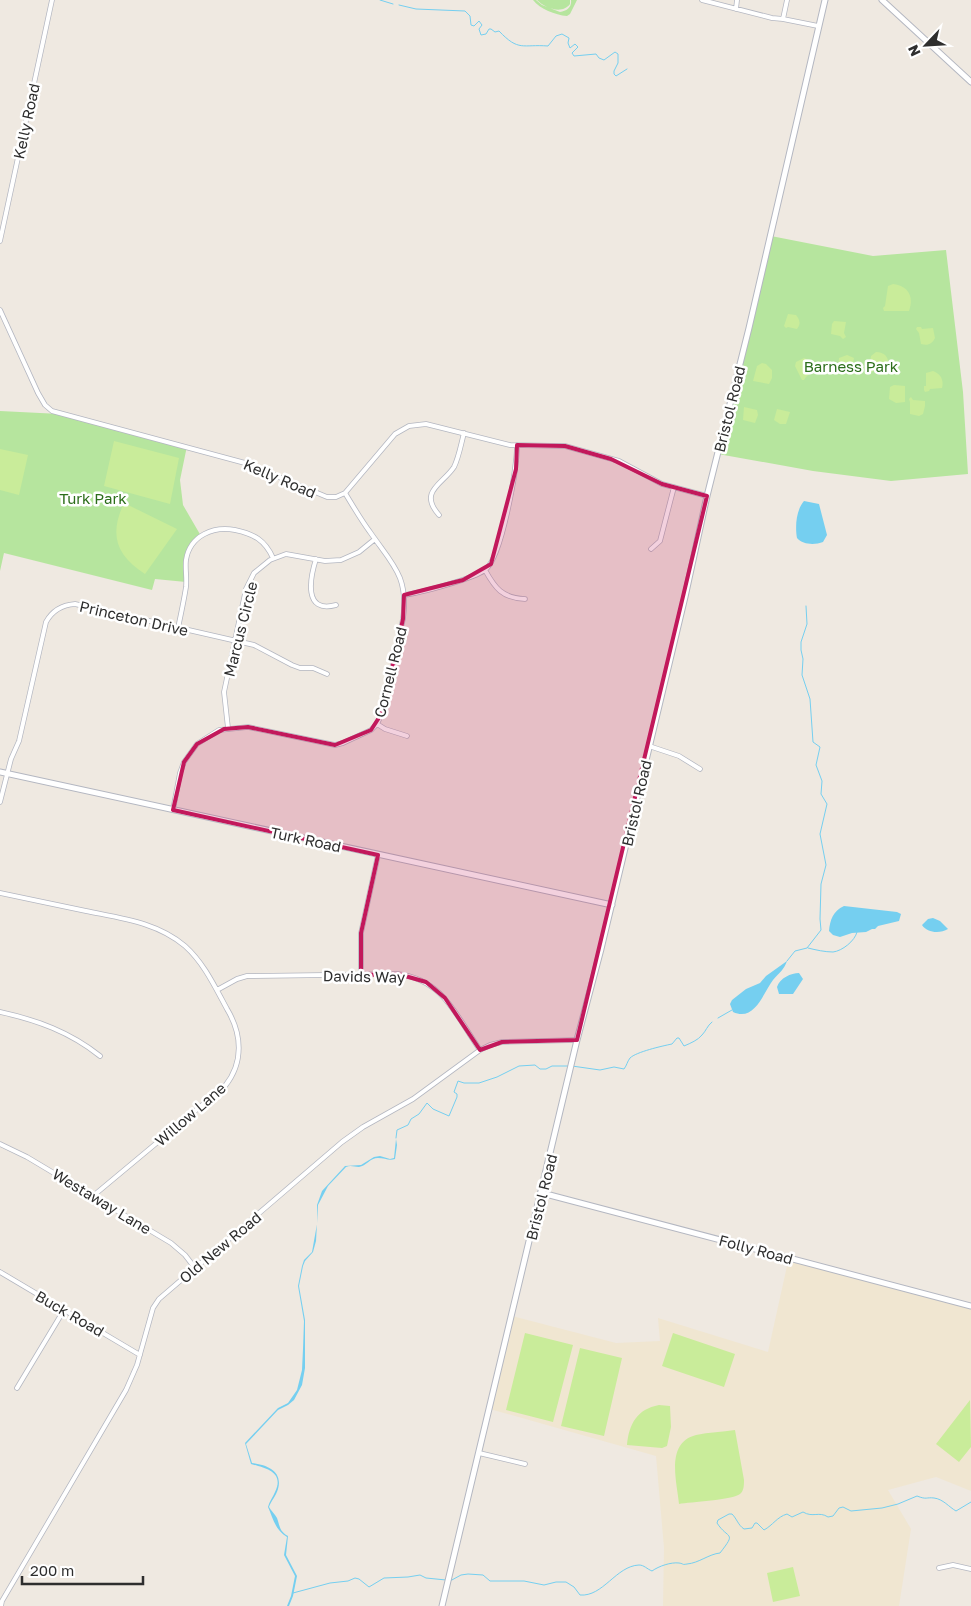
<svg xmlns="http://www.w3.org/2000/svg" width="971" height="1606" font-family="'Golos Text',sans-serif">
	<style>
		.education { fill: #f0e6d1 }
		.green { fill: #b6e59e }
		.pitch { fill: #c9ec9a }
		.water { fill: #75cff0 }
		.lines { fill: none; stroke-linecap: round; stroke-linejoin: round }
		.stream { stroke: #75cff0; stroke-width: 1 }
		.street-casing { stroke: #b4b7c1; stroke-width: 5.5 }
		.secondary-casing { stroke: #b4b7c1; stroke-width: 7 }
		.street { stroke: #fff; stroke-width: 4 }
		.secondary { stroke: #fff; stroke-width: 5 }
		.marked { fill: #c2185b; fill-opacity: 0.2; stroke: #c2185b; stroke-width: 4; stroke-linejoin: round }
		.labels { text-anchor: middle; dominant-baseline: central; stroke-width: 5; stroke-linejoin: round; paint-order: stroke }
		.street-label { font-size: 15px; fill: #2e2e2e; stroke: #fff }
		.park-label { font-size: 15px; fill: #2c6e1b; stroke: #fff }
	</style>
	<rect width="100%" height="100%" fill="#efe9e1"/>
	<!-- education -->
	<path class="education" d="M789 1257 971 1306V1491L936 1477 888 1490 911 1529 899 1606H663L664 1548 656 1456 490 1409 512 1316 616 1343 660 1341 658 1318 768 1352Z"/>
	<!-- green -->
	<path class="green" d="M533 0H536L542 5 560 12C567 11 572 7 571 0H577L570 14 567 16C555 15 540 9 533 0Z
		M537 0H570V4C562 15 545 8 537 0Z
		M771 236 873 256 946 250 963 392 968 474 891 481 813 471 718 454Z
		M0 411 60 414 187 446 180 480 183 505 201 536C187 550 187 564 186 582L155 579 152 590 4 553 0 571Z"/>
	<!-- pitch -->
	<path class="pitch" d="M893 284C909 286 914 297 909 311H884L883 308 885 306 888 286Z
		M788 314 796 315C800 320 801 324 797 329L788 327 786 328 784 326Z
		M834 321 846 322 844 333 846 337 843 339 840 336 831 334 832 324Z
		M917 327H921L922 329 933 328 935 338C932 344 928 346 921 344L919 333 916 329Z
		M876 352C886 352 890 359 888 369L885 370H875L870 373 866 368 867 365 870 363 871 356Z
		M847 355 854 358 852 368 854 371 851 373 838 368 839 358Z
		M804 358 811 361 815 369 806 377 804 380H802L795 366 796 362Z
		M762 363 766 364 772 370V378L769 384 753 381 757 366Z
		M933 371C941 374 944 380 942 388L930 389 929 391 925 392 924 390V386H926V373Z
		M894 385 905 386V402L896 403 889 399 890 387Z
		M911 397 913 400 925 401V406L923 414 919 416 910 414V402L909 399Z
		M744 407 757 410 758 415 755 423 743 420Z
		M777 409 790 412 786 424H780L774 420Z
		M114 441 179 458 170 504 104 486Z
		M0 449 28 455 19 495 0 490Z
		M124 503 177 529 145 574C116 555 109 535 124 503Z
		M525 1333 573 1345 553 1422 506 1410Z
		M673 1333 735 1354 724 1387 662 1366Z
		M580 1348 622 1358 604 1436 561 1426Z
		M970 1400 971 1447 959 1462 936 1444Z
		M659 1405 670 1406 671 1427 667 1446 662 1448 627 1445C629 1424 637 1409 659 1405Z
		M735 1430 744 1480C744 1485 744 1491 740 1494 733 1500 690 1502 679 1504 677 1482 665 1443 696 1435 709 1432 722 1432 735 1430Z
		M793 1567 800 1596 773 1602 767 1573Z"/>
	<!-- water -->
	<path class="water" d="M804 501 819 504 827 535 823 542C815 545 803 545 797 538 795 527 796 510 804 501Z
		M844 906 897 912 901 914 899 921 878 926 875 929H872L866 932 852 933 840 937 833 935 829 931C830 920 833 911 844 906Z
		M933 918 940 921 948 929C940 934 927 933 922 925L928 919Z
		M787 961C784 970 779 973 773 980 763 993 755 1022 733 1012L730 1004 732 1000 746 989 760 983 766 976Z
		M799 973 803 979 793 994H779L777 987C780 978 791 973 799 973Z
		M396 1139 397 1145 395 1159C389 1161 385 1158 378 1158 370 1158 366 1166 359 1167 354 1167 351 1165 346 1167L328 1186 318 1205 316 1241 313 1252 305 1261 303 1266 299 1286 305 1320V1368L302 1385 294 1400 288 1405 278 1410 246 1444 252 1463C267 1465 283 1471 278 1489 276 1496 271 1501 269 1507 271 1511 275 1514 277 1518 280 1526 279 1531 288 1536L286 1555 297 1576 293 1596 289 1606H287L291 1596 295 1576 284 1555 287 1537C275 1530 273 1518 268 1507 269 1502 273 1497 275 1492 285 1472 265 1468 251 1464L245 1443 278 1408 288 1403 297 1390 302 1370 303 1349 304 1321 298 1286 302 1266 304 1260 312 1252 317 1224V1205L322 1191 345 1166 361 1165 374 1157 380 1156 390 1159 394 1158Z"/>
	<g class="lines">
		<!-- stream -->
		<path class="stream" d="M380 0 393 4
			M399 5 416 9 465 11 470 16 471 25 474 26 479 21 482 25 479 29 481 35 486 34 489 29H491L495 32 499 31C519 52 522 44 548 46L556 36 562 34 569 38 568 43 570 48 575 44 578 47 572 53 574 56 596 54 599 58 604 60 615 52 618 54V63L614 71V74L616 76 627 69
			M808 948C816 950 825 952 833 952 842 951 855 941 857 932
			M787 961 795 951 807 948 821 930 820 919 821 884 826 865 820 834 827 804 821 794 822 781 816 765 820 747 813 742 810 699 802 675 803 659 801 650V642L807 624 806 606
			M718 1018 732 1010
			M572 1066 600 1070 614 1067 624 1069C627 1065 627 1062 630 1058 636 1052 662 1046 672 1044L677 1038H679L684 1046C691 1043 698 1040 702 1035 706 1031 707 1026 712 1022
			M396 1138 397 1130 408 1125 411 1119 419 1114 427 1103 433 1109 449 1116 457 1097V1094L454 1092 458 1081 464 1083H479L497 1077 519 1066 535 1065 540 1069H546L552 1066H568
			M450 1581 461 1575 468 1574 483 1575 490 1581H524L544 1585 556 1582H566L574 1587 580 1595C603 1597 616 1566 639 1565 644 1565 647 1569 652 1571 659 1566 671 1562 679 1563 685 1564 681 1565 687 1564 699 1563 709 1554 720 1553 737 1531 728 1540 717 1523L718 1520 729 1514H732C737 1519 738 1525 744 1529L752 1528 755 1523H757L764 1530C773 1525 777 1517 787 1514L792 1517 803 1512C813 1518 819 1511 828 1517L833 1516 839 1508 843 1507 851 1511 882 1508 898 1504 917 1496C927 1500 926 1497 934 1498 943 1499 949 1507 956 1511L971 1502
			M293 1593 330 1583 348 1581 355 1578 359 1579 369 1587 384 1578 408 1577 420 1575 426 1578 446 1580"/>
		<defs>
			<path id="street" d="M702 0 772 18 783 19 818 26
				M736 9 737 0
				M783 19 787 0
				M0 241 52 0
				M0 310 38 393 45 405 52 411 245 463 327 497H336L345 493 395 434 409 426 426 424 510 445 565 446 619 461 662 484 707 496
				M439 515C418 491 443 484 454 467 459 457 461 444 464 433
				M651 549 660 541 674 487
				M316 559C310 578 303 614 336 605
				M485 570C495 588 502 598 525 599
				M404 595C419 593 473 579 485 570 502 557 517 469 517 445
				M178 628C181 614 184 600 186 587 187 578 185 569 186 560 190 535 214 526 235 530 254 534 265 540 273 558
				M377 724 385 729 407 736
				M228 728 224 692 246 589 254 573 270 560 286 554 325 561 341 560 359 552 375 539
				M649 746 679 756 700 769
				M0 802 11 759 19 741 46 622C52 611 62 605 75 604L254 645 292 665 300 668H313L327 674
				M173 810 180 773 184 762 197 744 219 730 248 727 335 745 343 743 371 730 377 724 382 713 403 619C409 576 392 564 370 532 361 520 353 506 345 493
				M0 893C29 899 57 905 86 911 120 918 157 922 185 946 204 963 215 987 227 1009 242 1034 244 1062 225 1086L93 1196
				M361 975V933L378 855
				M217 990 237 979 247 976 398 974C444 980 456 1016 480 1050
				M0 1012C37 1020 70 1032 100 1056
				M0 1144 27 1157 171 1243 185 1255 195 1268
				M0 1272 140 1355
				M17 1388 64 1310
				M479 1453 525 1464
				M939 1568 953 1565 971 1569
				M1 1606 2 1601 126 1390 137 1365 153 1308 159 1299 342 1142 363 1127 413 1099 480 1050 490 1045 502 1042 577 1040"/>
			<path id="secondary" d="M882 0 971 82
				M0 772 612 905
				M542 1193 971 1306
				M442 1606 577 1040 601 949 685 597 707 496 749 328 825 0"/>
		</defs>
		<!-- street casing -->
		<use href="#street" class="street-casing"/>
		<!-- secondary casing -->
		<use href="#secondary" class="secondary-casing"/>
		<!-- street -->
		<use href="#street" class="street"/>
		<!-- secondary -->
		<use href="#secondary" class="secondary"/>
	</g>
	<!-- marked area -->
	<path class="marked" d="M517 445 565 446 611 459 662 484 707 496 577 1040 502 1042 480 1050 445 998 426 982 398 974 361 975V933L378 855 173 810 184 762 197 744 224 729 248 727 335 745 371 730 382 713 403 619 404 595 463 580 491 564 516 469Z"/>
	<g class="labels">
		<!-- street labels -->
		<g class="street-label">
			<text transform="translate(26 121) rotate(-78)">Kelly Road</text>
			<text transform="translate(729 409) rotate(-76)">Bristol Road</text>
			<text transform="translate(280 478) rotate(23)">Kelly Road</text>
			<text transform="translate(134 618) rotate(13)">Princeton Drive</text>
			<text transform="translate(240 629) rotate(-76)">Marcus Circle</text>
			<text transform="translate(390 672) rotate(-76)">Cornell Road</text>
			<text transform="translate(636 803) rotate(-77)">Bristol Road</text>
			<text transform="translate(306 839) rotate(12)">Turk Road</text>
			<text transform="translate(364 976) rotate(1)">Davids Way</text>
			<text transform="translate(190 1114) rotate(-41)">Willow Lane</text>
			<text transform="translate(541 1197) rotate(-76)">Bristol Road</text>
			<text transform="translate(102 1201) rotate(31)">Westaway Lane</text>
			<text transform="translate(220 1247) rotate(-40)">Old New Road</text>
			<text transform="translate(756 1249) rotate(15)">Folly Road</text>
			<text transform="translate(70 1313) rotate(30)">Buck Road</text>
		</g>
		<!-- park labels -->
		<g class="park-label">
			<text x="851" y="366">Barness Park</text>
			<text x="93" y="498">Turk Park</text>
		</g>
	</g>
	<!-- north arrow -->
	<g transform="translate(926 45) rotate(245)" stroke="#ffffff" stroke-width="4" paint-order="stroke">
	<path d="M0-4L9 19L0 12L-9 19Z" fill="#2e2e2e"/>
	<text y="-8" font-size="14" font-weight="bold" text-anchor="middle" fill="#2e2e2e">N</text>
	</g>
	<!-- scale -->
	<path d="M22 1576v8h121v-8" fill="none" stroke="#2e2e2e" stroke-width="2.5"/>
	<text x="30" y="1576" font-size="15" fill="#2e2e2e" stroke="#ffffff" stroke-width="4" paint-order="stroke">200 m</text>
</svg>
